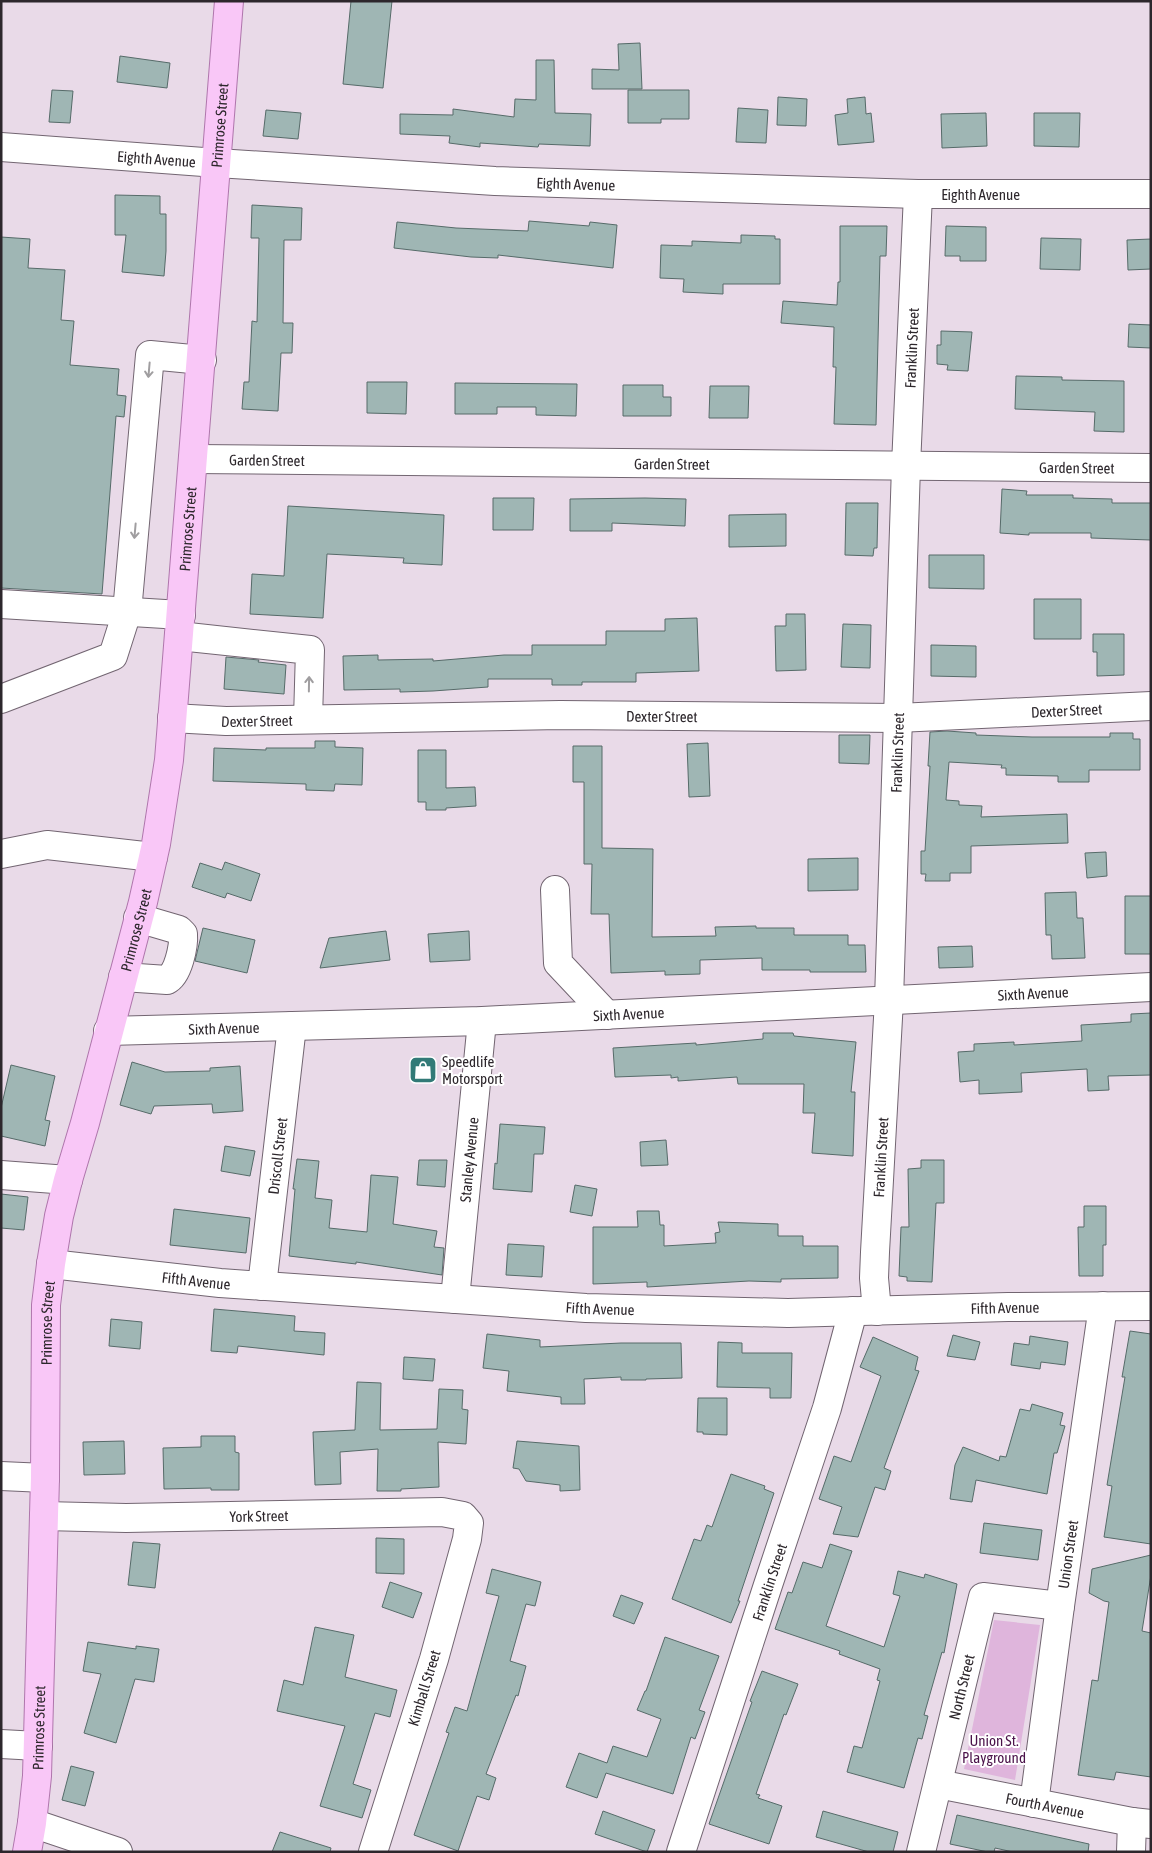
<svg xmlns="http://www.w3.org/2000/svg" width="1152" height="1853" font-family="'Asap Condensed',sans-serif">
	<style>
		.green { fill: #dfb5dc }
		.building { fill: #9fb6b4; stroke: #566b69 }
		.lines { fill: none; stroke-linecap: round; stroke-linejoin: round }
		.minor-casing { stroke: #726571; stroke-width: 30 }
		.major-casing { stroke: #af76ac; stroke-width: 30 }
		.minor { stroke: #fff; stroke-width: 28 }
		.major { stroke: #f9c7f7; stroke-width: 28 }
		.oneway { stroke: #a09ea0 }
		.labels { text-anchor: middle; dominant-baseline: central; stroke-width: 4; stroke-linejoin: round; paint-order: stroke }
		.street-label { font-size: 15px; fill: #2d272c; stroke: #fff }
		.poi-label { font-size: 15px; fill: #2d272c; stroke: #fff; text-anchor: start }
		.park-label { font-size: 15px; fill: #4a1149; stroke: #fff }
	</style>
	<rect width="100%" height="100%" fill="#e9dae8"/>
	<!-- green -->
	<path class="green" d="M994 1620 1040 1625 1015 1780 964 1769Z"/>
	<!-- building -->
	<path class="building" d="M351 1H392L383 88 343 84Z
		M640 43 642 89H592V69L619 70 618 44Z
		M120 56 170 63 167 88 117 82Z
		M536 60H554L555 113 591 114 590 146 539 144 538 147 480 143V147L449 143 450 136 400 134V114L453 115V109L514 117 515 99 536 100Z
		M52 90 73 91 70 123 49 122Z
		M628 90H689V119H661V123H628Z
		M778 97 807 99 806 126 777 125Z
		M865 97 866 114 871 113 874 142 838 145 835 115 848 113 847 99Z
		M738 108 768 110 766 143 736 142Z
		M266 110 301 113 298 139 263 136Z
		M986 113 987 146 942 148 941 114Z
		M1034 113H1080L1079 147 1034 146Z
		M115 195 160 196V214H166V251L164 276 122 272 126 235H115Z
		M252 205 302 208 301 240H284L283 323H293L292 353H281L278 411 242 409 244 382H249L252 321 257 322 259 238H251Z
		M529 221 589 226 590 222 617 225 613 268 498 255V258L471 257 394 248 397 222 456 228 528 231Z
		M840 226H887L886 256H880L876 425 834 424 836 367H833L834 327 781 323 783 301 837 305 838 282H840Z
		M946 226 986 227V261H960V256H945Z
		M741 235 775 236V239H780V284H723V294L683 292 684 279 660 278 661 245 692 246V241L741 243Z
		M1 237 30 239 28 268 65 270 61 320 74 321 70 365 119 369 117 395 126 396 124 417 116 416 102 594 1 588Z
		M1041 238 1081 239 1080 270 1040 269Z
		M1151 239V269L1128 270 1127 240Z
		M1129 324 1151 325V348L1128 347Z
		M941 331 972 332 968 371 947 370 948 365 937 364V345H941Z
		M1016 376 1062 377V380L1124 381V432L1094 431 1095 412 1015 409Z
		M367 382H407L406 414 367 413Z
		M455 383 577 384 576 416 536 415V407H497V414H455Z
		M623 385H663V397H671V416H623Z
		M710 386H749L748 418H709Z
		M1002 489 1027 491 1026 495H1073V498L1112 499V503H1151V540L1091 538V533H1029V535L1000 533Z
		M493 498H534L533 530H493Z
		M645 498 686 499 685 526 612 523V531H570V499Z
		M846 503H878L877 548H874L873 556 845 555Z
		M288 506 444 515 442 565 403 563 404 558 327 554 323 618 250 614 252 574 284 576Z
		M786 514V546L729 547V515Z
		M929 555H984V589L929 588Z
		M1034 599H1081V639H1034Z
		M786 614H805L806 670 776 671 775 626H786Z
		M697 618 699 671 636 673V682H582V685H552V679H488V687L433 691 400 692V689L344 690 343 656 378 655V660L433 659V661L504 655H532V645H606V631H665V619Z
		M843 624 871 625 870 668 841 667Z
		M1093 634H1124V675L1097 676V652H1093Z
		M931 645 976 646V677L931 676Z
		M226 657 259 660 258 662 286 665 284 694 224 689Z
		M947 731 976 733V735L1032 737H1110V733H1133V739H1140V770H1089V782H1058V776L1006 775V768H1001L1002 765 949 762 946 800 959 801V805L982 806 981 817 1067 814 1068 843 971 846V873H950V881H925L926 874H921V851H925L930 766H928L930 732Z
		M839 735H870L869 764 839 763Z
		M315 741H335V747L363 748 362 785 335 784 334 791 306 790V784L213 781 214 748 266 750V748H315Z
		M708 743 710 796 689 797 687 744Z
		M573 746H602V848L653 849 652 937 716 936 715 927 756 926V928H794V935H848V945H865L866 972H810V970H762V958L700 960V974L665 975V971L611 973 609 914H591L592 864H584V782H573Z
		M418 750H446V788L475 787 476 806 446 808V810H426V802H418Z
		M1106 852 1107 876 1087 878 1085 853Z
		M858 858V890L808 891V859Z
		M225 862 260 874 251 901 227 893 225 898 192 887 200 863 222 870Z
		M1076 892 1077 918H1083L1085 958 1052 959 1051 935H1046L1045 893Z
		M1125 896H1151V954H1125Z
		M203 928 255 940 247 973 195 961Z
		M386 931 390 960 320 968 329 938Z
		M469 931 470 960 430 962 428 934Z
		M972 946 973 967 939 968 938 947Z
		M1151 1013V1075L1108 1076 1109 1090 1088 1091 1087 1069 1021 1073 1022 1092 979 1094V1080L960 1082 958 1052 974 1051V1044L1014 1042V1045L1082 1041 1081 1025 1131 1022V1014Z
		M763 1033H793L794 1036 856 1042 851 1092H855L853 1156 812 1153 815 1113H803L804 1084H738L737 1077 678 1081V1077L671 1078V1075L615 1077 613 1048 696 1043V1045L763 1039Z
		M132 1062 165 1072 210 1071V1068L240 1066 243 1111 213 1113 212 1104 154 1106 151 1114 120 1105Z
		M11 1065 55 1076 45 1120 50 1121 45 1146 1 1136V1108Z
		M500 1124 545 1127 543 1154H534L532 1192 493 1189 495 1163 497 1164Z
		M666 1140 668 1165 641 1166 640 1142Z
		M225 1146 255 1151 250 1176 221 1171Z
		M297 1159 319 1161 315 1198 332 1200 329 1228 367 1232 371 1175 398 1177 393 1224 437 1231 434 1247 444 1248 442 1275 356 1262V1264L289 1256 295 1189H293Z
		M419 1160H447L445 1187 417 1185Z
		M921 1160H944V1203H936L932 1282 907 1281V1277L899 1276 901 1227H909L908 1169 921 1168Z
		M575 1185 597 1189 592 1216 570 1212Z
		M1 1194 28 1197 24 1230 1 1228Z
		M1084 1206H1106V1245H1103V1276H1079L1078 1227H1084Z
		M174 1209 250 1218 246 1253 170 1245Z
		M637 1211H659L660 1225H664V1246L716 1243 715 1233 720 1232 718 1222 778 1224V1236H803V1246H838V1278L781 1279V1282L749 1281 647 1287V1282L593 1284V1227H638Z
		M508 1244 544 1246 542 1277 506 1275Z
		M214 1309 295 1316 294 1331 325 1333 324 1355 238 1346 237 1353 211 1351Z
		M111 1319 142 1322 140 1349 109 1346Z
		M1130 1331 1151 1334V1544L1104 1537 1112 1486 1107 1485 1125 1377H1122Z
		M487 1334 540 1340V1347L621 1343H681L682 1378 646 1379V1380H621V1377L584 1379 585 1404H561V1397L507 1391 509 1371 483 1368Z
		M953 1335 980 1342 975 1360 947 1356Z
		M1030 1336 1068 1342 1065 1365 1041 1362 1040 1369 1011 1365 1014 1343 1029 1345Z
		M873 1337 918 1357 915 1370 919 1371 884 1468 891 1471 885 1490 875 1487 858 1537 833 1534 842 1507 819 1499 834 1456 851 1462 881 1376 860 1367Z
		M718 1342 742 1343V1353H792L791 1398H770V1388L717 1387Z
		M404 1357 435 1359 433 1381 403 1379Z
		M357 1382 381 1383 380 1430 437 1429 439 1389 463 1390 462 1409 468 1410 466 1444 438 1442 439 1487 401 1489V1491H377L378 1449 340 1452 341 1484 315 1485 313 1432 355 1430Z
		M698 1398H727V1435L703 1434V1432H697Z
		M1032 1404 1063 1413 1060 1425 1065 1426 1057 1453H1054L1047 1494 976 1480 972 1502 950 1499 955 1465 963 1447 999 1461 1000 1456 1006 1457 1020 1409 1030 1411Z
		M201 1436H235V1452L239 1453V1490H211V1488L164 1489 163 1448 201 1447Z
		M124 1441 125 1474 84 1475 83 1442Z
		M517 1441 579 1446 580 1490 560 1491V1485L526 1481 519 1469 513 1468Z
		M731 1474 765 1486 764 1489 774 1493 738 1601H740L731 1623 672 1599 694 1539 701 1541 707 1525 712 1527Z
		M984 1523 1042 1530 1038 1560 980 1553Z
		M376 1538 404 1539V1574L376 1573Z
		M133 1542 160 1544 155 1588 128 1585Z
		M830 1544 852 1551 826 1626 884 1647 900 1596 893 1594 898 1571 924 1578 925 1574 957 1584 944 1653 942 1652 924 1715 928 1716 922 1739 918 1738 904 1788 847 1772 854 1746 862 1748 880 1681 877 1680 880 1669 839 1654 840 1651 775 1629 788 1592 792 1593 803 1562 822 1568Z
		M1151 1555V1575L1142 1631 1151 1633V1777L1116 1772 1114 1780 1078 1775 1092 1680 1098 1681 1109 1602 1104 1601 1089 1593 1092 1569Z
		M492 1569 541 1582 535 1606 526 1604 510 1661 526 1666 518 1696 516 1695 486 1774 496 1778 489 1800 477 1796 458 1851 414 1835 449 1733 446 1732 455 1707 467 1711 499 1596 486 1593Z
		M390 1582 422 1593 413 1618 382 1607Z
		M621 1595 643 1603 634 1624 613 1616Z
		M315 1627 354 1635 345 1677 397 1690 390 1717 375 1713 353 1784 371 1790 362 1818 320 1806 345 1726 277 1711 284 1680 303 1685Z
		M665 1637 719 1656 699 1710 705 1712 695 1739 691 1737 673 1794 606 1773 597 1798 566 1787 579 1753 607 1763 613 1746 647 1757 661 1719 637 1710 645 1691H646Z
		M88 1642 136 1649V1646L159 1649 154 1682 135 1679 116 1743 84 1733 101 1674 83 1671Z
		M762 1671 798 1684 786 1715 784 1714 756 1794 760 1795 758 1798 782 1806 769 1844 709 1824 752 1702 750 1701Z
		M71 1766 94 1772 85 1806 62 1800Z
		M603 1811 655 1830 647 1852 595 1834Z
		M823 1811 898 1832 893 1852H869L816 1837Z
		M957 1815 1089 1844 1088 1852H1013L995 1848 994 1852H988L950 1844Z
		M280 1832 331 1848 330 1852H272Z"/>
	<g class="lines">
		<defs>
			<g id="minor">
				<path id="s1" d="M1 147 217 163 495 181 918 194H1151"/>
				<path id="s2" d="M193 459 1151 468"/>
				<path d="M1 604 181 615"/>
				<path d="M179 636 310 650 308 719"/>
				<path d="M1 699 113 656 127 612 150 355 202 360"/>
				<path id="s3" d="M172 718 226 721 560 715 898 718 1151 706"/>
				<path d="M1 854 47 845 153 857"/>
				<path d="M555 890 558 963 607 1015"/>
				<path d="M123 977 167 980C178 975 184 946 183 934L179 930 138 918"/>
				<path id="s4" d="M108 1031 482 1021 1151 987"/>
				<path d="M1 1175 68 1180"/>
				<path id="s5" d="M51 1264 220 1283 586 1308 788 1313 1008 1307 1151 1306"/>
				<path id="s6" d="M262 1286 292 1026"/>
				<path id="s7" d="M455 1299 482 1021"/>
				<path id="s8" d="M877 1311 874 1278 875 1252 889 1000 906 466 918 194"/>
				<path d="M1 1476 45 1478"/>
				<path id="s9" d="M44 1516 126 1518 442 1512 463 1516 469 1523 467 1539 434 1659 373 1852"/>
				<path d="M1 1744 38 1746"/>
				<path id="s10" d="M938 1784 1132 1822 1151 1824"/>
				<path id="s11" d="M1034 1803 1060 1606 1103 1306"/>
				<path d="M32 1823 118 1852"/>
				<path id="s12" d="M681 1852 768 1585 827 1408 853 1311"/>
				<path id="s13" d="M921 1852 983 1597 1060 1606"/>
				<path d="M1131 1852 1132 1822"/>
			</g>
			<g id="major">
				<path id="s14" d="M27 1852 32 1823 37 1776 45 1478 46 1305 51 1264 59 1216 68 1180 85 1123 143 902 156 844 169 760 229 1"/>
			</g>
		</defs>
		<!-- minor casing -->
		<use href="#minor" class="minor-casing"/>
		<!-- major casing -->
		<use href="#major" class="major-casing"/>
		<!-- minor -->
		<use href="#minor" class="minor"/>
		<!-- major -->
		<use href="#major" class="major"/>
	</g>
	<!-- one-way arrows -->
	<defs><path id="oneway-shaft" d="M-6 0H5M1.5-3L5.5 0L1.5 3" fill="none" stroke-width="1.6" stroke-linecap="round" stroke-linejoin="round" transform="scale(1.25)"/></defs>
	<g class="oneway">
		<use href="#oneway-shaft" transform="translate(149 370) rotate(95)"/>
		<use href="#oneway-shaft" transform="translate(135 531) rotate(95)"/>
		<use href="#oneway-shaft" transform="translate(309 684) rotate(-89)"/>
	</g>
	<!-- icons -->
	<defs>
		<symbol id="shop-square" viewBox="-11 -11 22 22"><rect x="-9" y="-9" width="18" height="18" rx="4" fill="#327a77" stroke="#fff"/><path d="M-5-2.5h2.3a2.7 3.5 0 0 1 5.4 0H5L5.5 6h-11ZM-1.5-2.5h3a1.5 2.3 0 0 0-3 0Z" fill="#fff"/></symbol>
	</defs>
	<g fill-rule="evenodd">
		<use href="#shop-square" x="407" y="1054" width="32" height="32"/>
	</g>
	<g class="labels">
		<!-- street labels -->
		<g class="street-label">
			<text stroke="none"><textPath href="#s14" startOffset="1744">Primrose Street</textPath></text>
			<text stroke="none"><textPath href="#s1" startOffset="156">Eighth Avenue</textPath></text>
			<text stroke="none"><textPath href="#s1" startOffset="576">Eighth Avenue</textPath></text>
			<text stroke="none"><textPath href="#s1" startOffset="981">Eighth Avenue</textPath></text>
			<text stroke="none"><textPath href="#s8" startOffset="964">Franklin Street</textPath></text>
			<text stroke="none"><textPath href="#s2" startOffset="74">Garden Street</textPath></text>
			<text stroke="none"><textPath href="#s2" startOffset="479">Garden Street</textPath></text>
			<text stroke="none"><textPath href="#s2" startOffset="884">Garden Street</textPath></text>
			<text stroke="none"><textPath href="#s14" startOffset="1339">Primrose Street</textPath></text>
			<text stroke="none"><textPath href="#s3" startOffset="895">Dexter Street</textPath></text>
			<text stroke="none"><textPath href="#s3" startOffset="490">Dexter Street</textPath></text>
			<text stroke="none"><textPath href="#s3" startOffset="85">Dexter Street</textPath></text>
			<text stroke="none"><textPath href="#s8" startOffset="559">Franklin Street</textPath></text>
			<text stroke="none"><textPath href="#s14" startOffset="934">Primrose Street</textPath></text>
			<text stroke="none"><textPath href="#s4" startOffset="926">Sixth Avenue</textPath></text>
			<text stroke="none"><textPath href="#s4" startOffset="521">Sixth Avenue</textPath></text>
			<text stroke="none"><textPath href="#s4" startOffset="116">Sixth Avenue</textPath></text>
			<text stroke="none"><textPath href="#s6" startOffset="131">Driscoll Street</textPath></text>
			<text stroke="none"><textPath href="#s8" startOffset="154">Franklin Street</textPath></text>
			<text stroke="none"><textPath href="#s7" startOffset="140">Stanley Avenue</textPath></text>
			<text stroke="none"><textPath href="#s5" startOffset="146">Fifth Avenue</textPath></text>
			<text stroke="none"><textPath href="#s5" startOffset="551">Fifth Avenue</textPath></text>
			<text stroke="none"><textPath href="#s5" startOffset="956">Fifth Avenue</textPath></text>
			<text stroke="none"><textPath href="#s14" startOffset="530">Primrose Street</textPath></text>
			<text stroke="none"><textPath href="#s9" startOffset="215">York Street</textPath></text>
			<text stroke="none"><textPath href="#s11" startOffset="251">Union Street</textPath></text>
			<text stroke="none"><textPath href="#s12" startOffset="284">Franklin Street</textPath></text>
			<text stroke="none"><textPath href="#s13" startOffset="170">North Street</textPath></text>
			<text transform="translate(424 1688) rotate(-73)">Kimball Street</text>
			<text stroke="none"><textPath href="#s14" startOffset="125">Primrose Street</textPath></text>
			<text stroke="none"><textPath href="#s10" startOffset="109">Fourth Avenue</textPath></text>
		</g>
		<!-- poi labels -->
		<g class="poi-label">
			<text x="442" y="1061">Speedlife<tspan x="442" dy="17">Motorsport</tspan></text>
		</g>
		<!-- park labels -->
		<g class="park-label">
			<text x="994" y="1740">Union St.<tspan x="994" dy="17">Playground</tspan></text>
		</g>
	</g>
	<!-- border -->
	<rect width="1152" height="1853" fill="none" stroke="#2d272c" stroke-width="5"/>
</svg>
